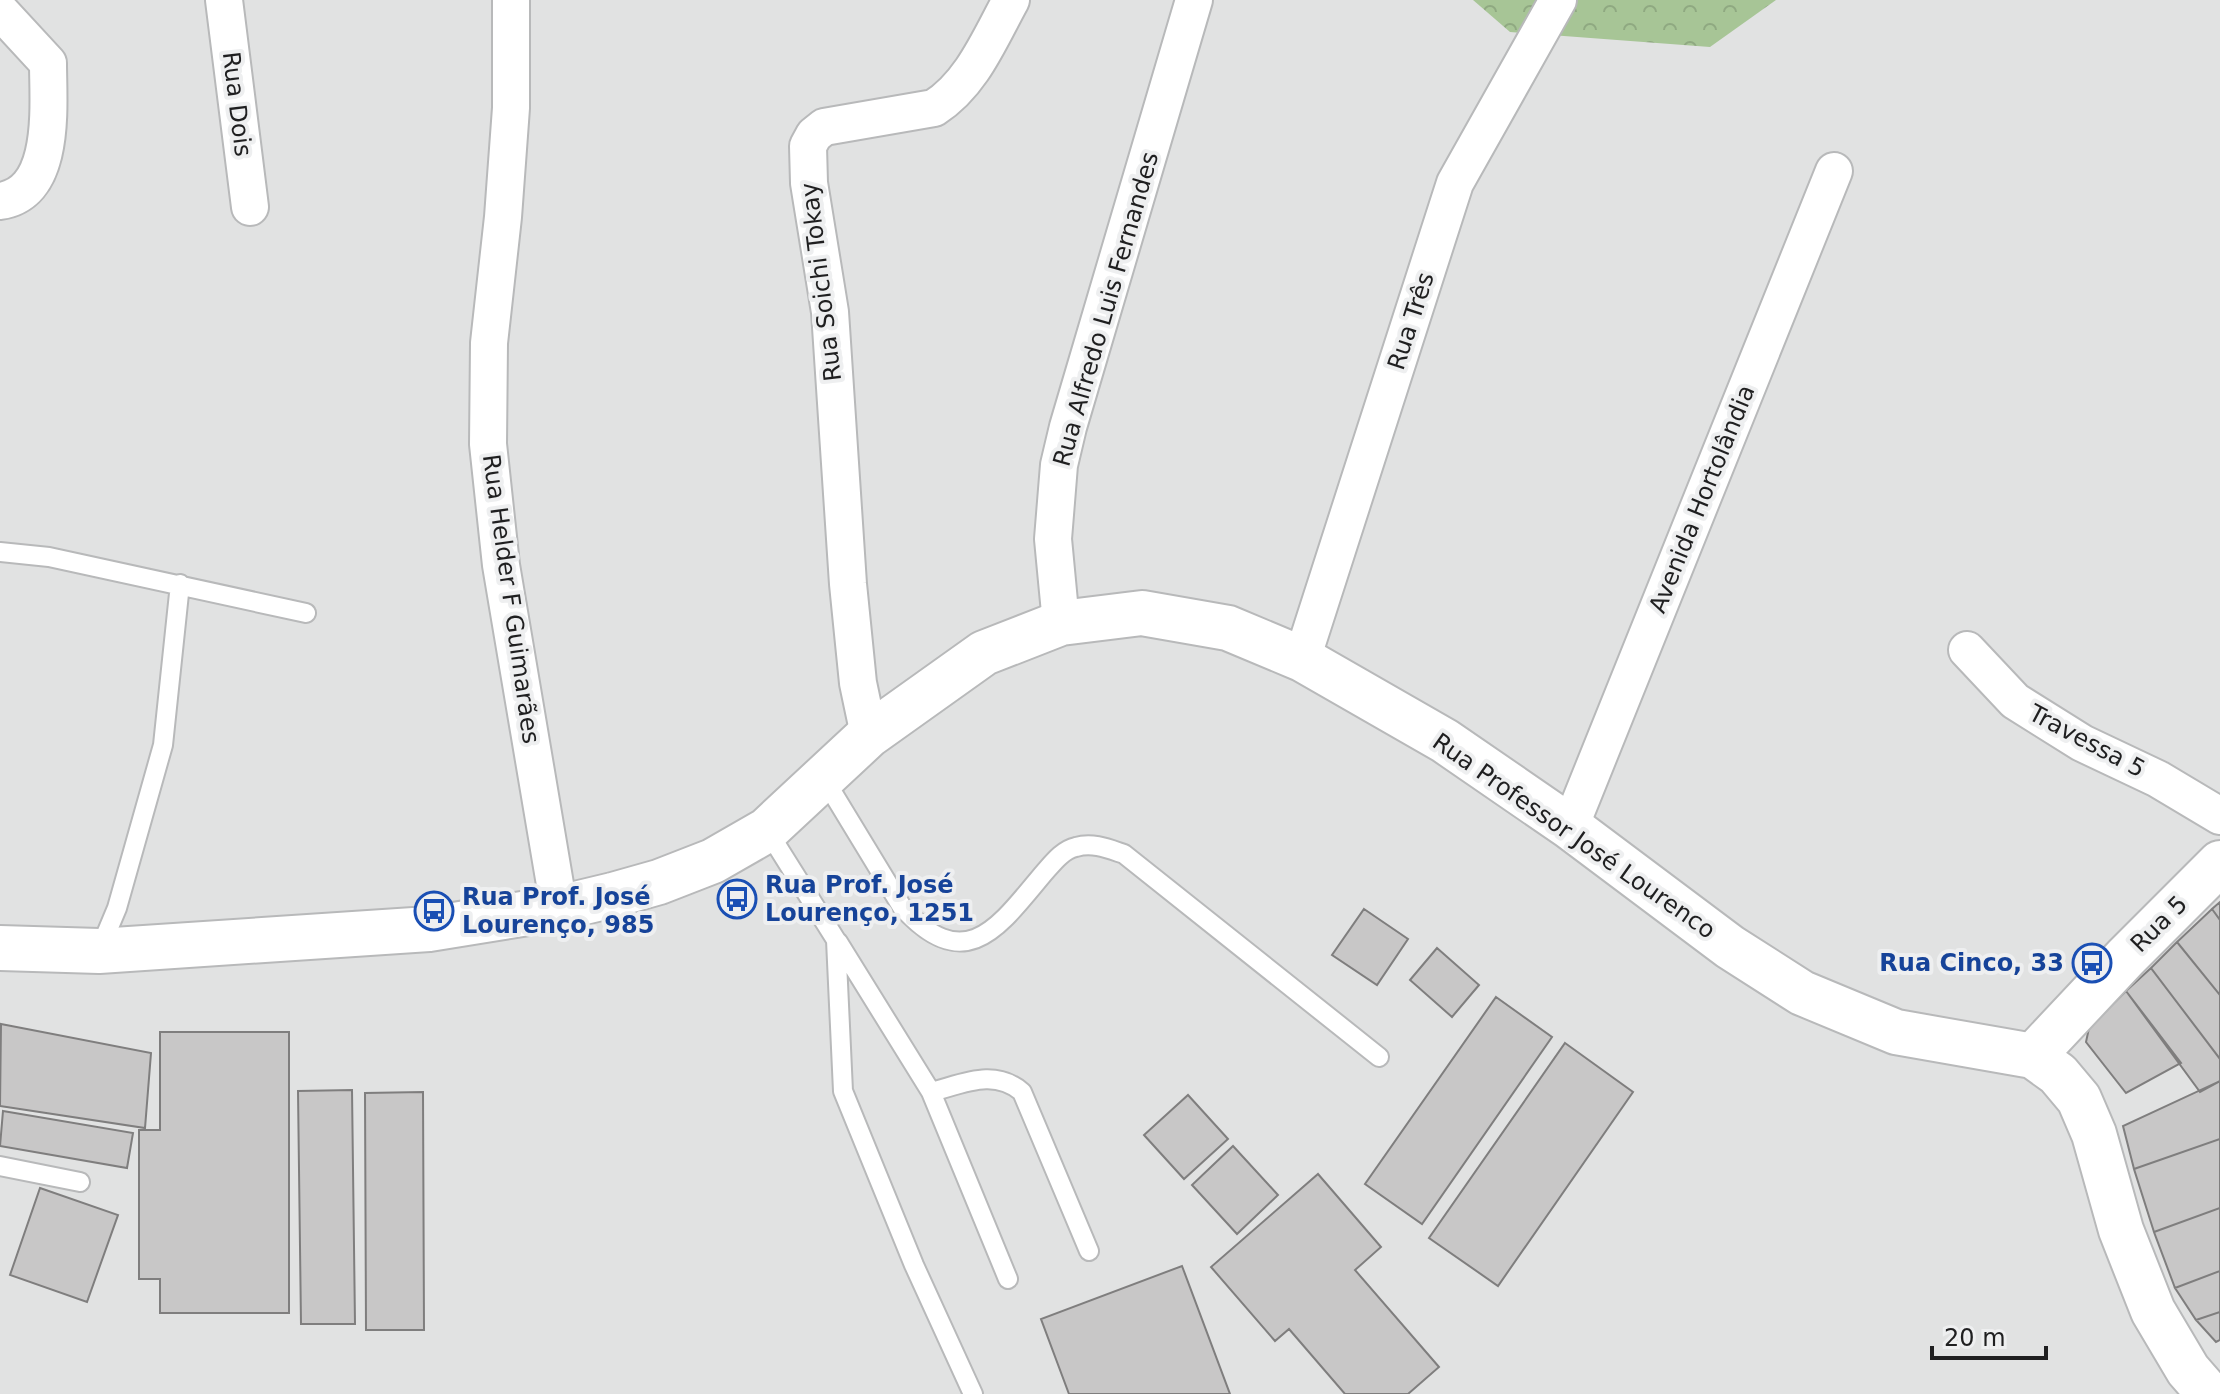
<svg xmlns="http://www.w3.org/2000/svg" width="2220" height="1394" font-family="'DejaVu Sans',sans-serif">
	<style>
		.forest { fill: url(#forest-crowns) }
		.building { fill: #c8c7c7; stroke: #7f7e7e; stroke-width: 2 }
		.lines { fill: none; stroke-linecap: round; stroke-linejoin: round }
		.service-casing { stroke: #b8b9ba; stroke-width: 22 }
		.minor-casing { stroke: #b8b9ba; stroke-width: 40 }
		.tertiary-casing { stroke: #b8b9ba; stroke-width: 48 }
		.service { stroke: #fff; stroke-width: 18 }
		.minor { stroke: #fff; stroke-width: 36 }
		.tertiary { stroke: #fff; stroke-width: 44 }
		.labels { text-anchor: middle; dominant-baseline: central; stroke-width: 8; stroke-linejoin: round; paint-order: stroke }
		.street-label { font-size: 24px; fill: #1f1f20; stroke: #eeeff0 }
		.transit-label { font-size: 24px; font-weight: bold; fill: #164399; stroke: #eeeff0; text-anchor: start }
	</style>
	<defs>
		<pattern id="forest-crowns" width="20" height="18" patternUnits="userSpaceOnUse" patternTransform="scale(2)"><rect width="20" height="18" fill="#a7c596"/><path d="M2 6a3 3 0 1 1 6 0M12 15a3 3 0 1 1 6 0" fill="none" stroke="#8fa981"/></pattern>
	</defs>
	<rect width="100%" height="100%" fill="#e1e2e2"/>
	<!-- forest -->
	<path class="forest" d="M1473 0H1776L1710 47 1510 32Z"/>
	<!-- building -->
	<path class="building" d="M2220 902V920L2212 909Z
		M1364 909 1408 939 1377 985 1332 955Z
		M2212 909 2220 920V995L2177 942Z
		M2177 942 2220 995V1059L2151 968Z
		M1437 948 1479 985 1452 1017 1410 980Z
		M2151 968 2220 1059V1081L2200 1092 2126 991Z
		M2126 991 2181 1063 2126 1093 2086 1042 2089 1028Z
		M1496 997 1552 1037 1422 1224 1365 1184Z
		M1 1024 151 1053 145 1128 0 1106Z
		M160 1032H289V1313H160V1279H139V1130H160Z
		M1565 1043 1633 1092 1498 1286 1429 1238Z
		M2220 1081V1139L2134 1169 2123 1126Z
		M352 1090 355 1324H301L298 1091Z
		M423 1092 424 1330H366L365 1093Z
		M1188 1095 1228 1139 1184 1179 1144 1135Z
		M3 1111 133 1133 127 1168 0 1146Z
		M2220 1139V1208L2154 1232 2134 1169Z
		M1233 1146 1278 1195 1237 1234 1192 1185Z
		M1318 1174 1381 1247 1355 1270 1439 1367 1408 1394H1345L1289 1329 1275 1341 1211 1267Z
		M40 1188 118 1215 87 1302 10 1275Z
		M2220 1208V1271L2175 1288 2154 1232Z
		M1182 1266 1230 1394H1069L1041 1319Z
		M2220 1271V1312L2196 1320 2175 1288Z
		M2220 1312V1340L2216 1342 2196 1320Z"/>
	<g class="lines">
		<defs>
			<path id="service" d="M0 552 49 557 306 613
				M823 777 902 907C965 977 998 928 1043 874 1052 864 1062 850 1076 847 1093 842 1109 849 1124 854L1379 1057
				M767 830 836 940 843 1091 914 1265 973 1394
				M838 942 931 1092 1008 1279
				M99 951 117 908 163 745 180 584
				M931 1092C963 1084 994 1068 1022 1092L1089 1251
				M0 1166 80 1182"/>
			<path id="minor" d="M224 0 250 207
				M511 0V108L503 217 489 343 488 444 501 565 559 908
				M0 11 48 63C48 105 57 193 0 201
				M1061 623 1053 539 1059 465 1068 427 1194 0
				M1967 650 2015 701 2082 743 2158 779 2220 816
				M1302 659 1455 183 1558 0
				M869 735 858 683 848 584 830 312 809 183 808 146 814 135 824 127 934 108C972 84 990 38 1011 0
				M1570 827 1834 171"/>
			<path id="tertiary" d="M0 948 99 951 429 929 559 908 613 895 659 882 713 861 767 830 869 735 984 653 1061 623 1142 613 1228 628 1302 659 1445 741 1570 827 1730 947 1802 993 1896 1032 2033 1056 2058 1074 2079 1099 2094 1134 2121 1230 2153 1311 2188 1370 2209 1394
				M2033 1056 2126 957 2220 863"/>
		</defs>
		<!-- service casing -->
		<use href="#service" class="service-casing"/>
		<!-- minor casing -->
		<use href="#minor" class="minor-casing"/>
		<!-- tertiary casing -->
		<use href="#tertiary" class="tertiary-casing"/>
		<!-- service -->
		<use href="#service" class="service"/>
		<!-- minor -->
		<use href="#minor" class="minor"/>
		<!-- tertiary -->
		<use href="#tertiary" class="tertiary"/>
	</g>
	<!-- icons -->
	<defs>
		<symbol id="bus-ring" viewBox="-11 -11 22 22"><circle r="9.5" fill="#eeeff0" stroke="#1a4fb4" stroke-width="1.5"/><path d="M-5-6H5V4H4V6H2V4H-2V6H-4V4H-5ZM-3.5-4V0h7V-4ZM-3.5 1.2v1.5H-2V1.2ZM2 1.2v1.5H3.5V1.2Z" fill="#1a4fb4"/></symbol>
	</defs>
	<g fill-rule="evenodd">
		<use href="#bus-ring" x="715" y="877" width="44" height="44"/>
		<use href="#bus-ring" x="412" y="889" width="44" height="44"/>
		<use href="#bus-ring" x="2070" y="941" width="44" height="44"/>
	</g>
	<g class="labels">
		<!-- street labels -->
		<g class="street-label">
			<text transform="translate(237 104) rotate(83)">Rua Dois</text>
			<text transform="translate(821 282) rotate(-97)">Rua Soichi Tokay</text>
			<text transform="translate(1106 309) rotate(-74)">Rua Alfredo Luis Fernandes</text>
			<text transform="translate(1411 321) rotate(-72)">Rua Três</text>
			<text transform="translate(1702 499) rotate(-68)">Avenida Hortolândia</text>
			<text transform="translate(511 599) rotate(82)">Rua Helder F Guimarães</text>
			<text transform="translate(2087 741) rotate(28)">Travessa 5</text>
			<text transform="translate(1574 836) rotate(35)">Rua Professor José Lourenco</text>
			<text transform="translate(2159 924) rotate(-45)">Rua 5</text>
		</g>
		<!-- transit labels -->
		<g class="transit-label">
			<text x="765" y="885">Rua Prof. José<tspan x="765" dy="28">Lourenço, 1251</tspan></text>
			<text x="462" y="897">Rua Prof. José<tspan x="462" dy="28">Lourenço, 985</tspan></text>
			<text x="2064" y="963" text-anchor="end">Rua Cinco, 33</text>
		</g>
	</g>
	<!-- scale -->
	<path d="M1932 1346v12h114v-12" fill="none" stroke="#1f1f20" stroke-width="4"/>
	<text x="1944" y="1346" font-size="24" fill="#1f1f20" stroke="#eeeff0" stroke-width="6" paint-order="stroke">20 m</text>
</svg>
